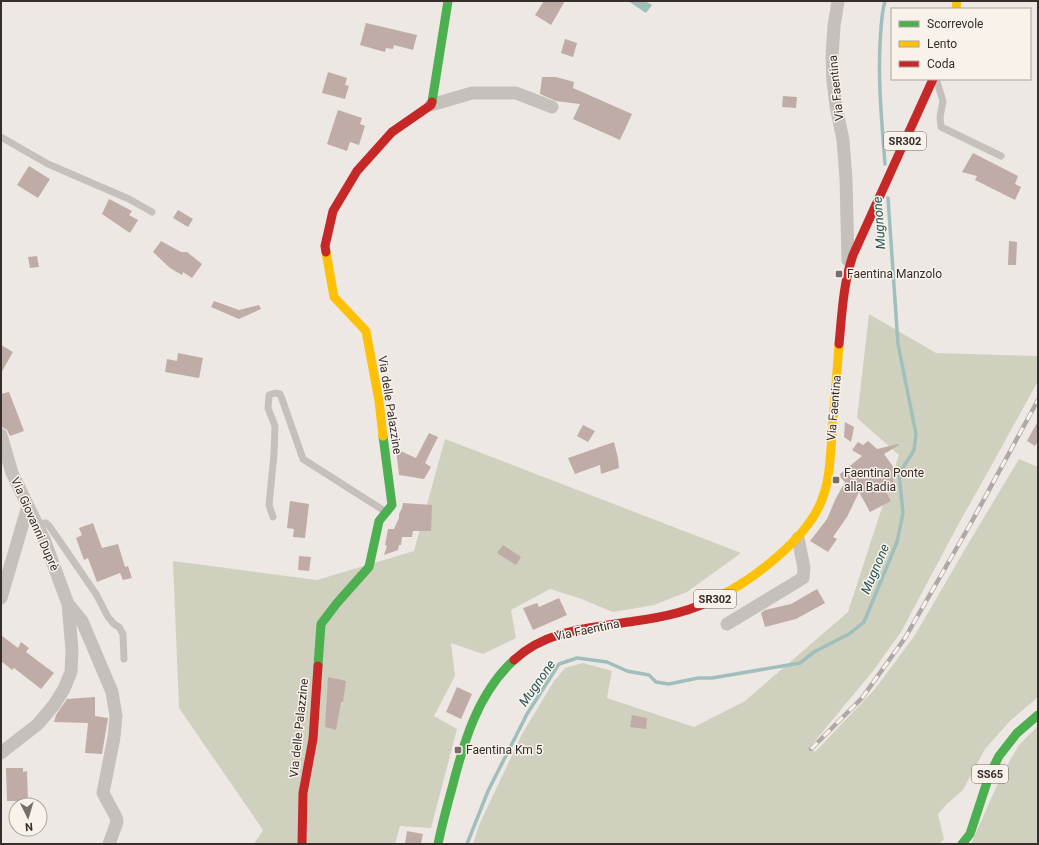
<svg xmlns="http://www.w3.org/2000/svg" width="1039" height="845" font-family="Roboto,sans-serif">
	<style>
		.green { fill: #cfd1be }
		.water { fill: #a0bebc }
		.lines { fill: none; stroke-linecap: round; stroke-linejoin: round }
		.stream { stroke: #a0bebc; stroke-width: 3.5 }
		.building { fill: #bfaca6 }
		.lane { stroke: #c6c0bc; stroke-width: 7 }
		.street { stroke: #c6c0bc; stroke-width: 13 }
		.fast { stroke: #4caf50; stroke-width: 9 }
		.slow { stroke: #ffc107; stroke-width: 9 }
		.jam { stroke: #c62828; stroke-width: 9 }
		.rail-casing { stroke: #aea9a6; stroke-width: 4.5 }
		.rail { stroke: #f9f2eb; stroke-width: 3; stroke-dasharray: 9; stroke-linecap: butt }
		.poi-dot { fill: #776e6b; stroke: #f9f2eb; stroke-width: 1.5 }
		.labels { text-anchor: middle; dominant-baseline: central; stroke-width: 3; stroke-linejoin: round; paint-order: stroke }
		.shield { fill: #f9f2eb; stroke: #716864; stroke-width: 1 }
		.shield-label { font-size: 11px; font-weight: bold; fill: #372d2a }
		.street-label { font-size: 12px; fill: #372d2a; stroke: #f9f2eb }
		.poi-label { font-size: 12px; fill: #372d2a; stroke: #f9f2eb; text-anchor: start }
		.water-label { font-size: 13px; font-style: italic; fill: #225656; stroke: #f9f2eb }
	</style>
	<rect width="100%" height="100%" fill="#ede8e3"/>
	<!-- green -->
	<path class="green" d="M869 314 936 353 1038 356V381L989 470 958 525 901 632 873 671 810 747 815 752 875 689 915 635 968 544 1019 459 1038 467V697L1010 721 985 749 963 790 947 804 938 814 944 839 939 844H473L479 825 522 734 554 681 565 668 583 663 612 671 607 698 694 727 745 701 848 612 899 455 857 418Z
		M445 439 741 553 687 592 654 605 613 612 579 598 550 589 511 610 516 638 483 654 451 643 455 676 434 716 457 729 431 828 400 826 395 844H254L263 830 179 708 173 561 317 580 414 551Z
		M1038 726V844H971L1002 774 1019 745Z"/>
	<!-- water -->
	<path class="water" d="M645 1 652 5 646 13 628 1Z"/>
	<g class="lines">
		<!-- stream -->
		<path class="stream" d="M885 1C881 15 881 29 880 44 878 84 882 124 885 164
			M467 844 488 791 527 714 559 664 577 658 607 662 627 671 649 675 656 682 669 684 698 678H712L800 663 814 652 849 634 864 622 897 542 903 513 899 474 914 450 916 434 898 344 888 198"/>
	</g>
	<!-- building -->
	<path class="building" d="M544 1H565L551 25 535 15Z
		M366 23 417 35 413 50 394 45 393 49 386 48 385 52 360 45Z
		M565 39 577 43 573 57 561 53Z
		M328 72 347 78 345 85 349 86 345 99 322 93Z
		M542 77H556L574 82 573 88 632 114 620 140 573 119 580 104 556 101 540 94Z
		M783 96 797 97 796 108 782 107Z
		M338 110 362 118 360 124 365 126 359 145 350 142 347 151 327 144Z
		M973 153 1018 176 1015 184 1021 187 1015 200 975 180 977 176 962 172Z
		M29 166 50 179 38 198 17 185Z
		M109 199 132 211 129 215 138 220 130 233 102 214Z
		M178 210 193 219 188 227 173 218Z
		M161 241 181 252H187L202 264 192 278 183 272 182 275 170 268 153 252Z
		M1009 241 1017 242 1016 265H1008Z
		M37 256 39 267 30 268 28 257Z
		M214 301 239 310 259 305 261 309 239 319 211 307Z
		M1 345 13 352 1 373Z
		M178 353 203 358 199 378 165 372 167 359 177 361Z
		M9 392 24 431 10 436 7 430 2 427 1 422V394Z
		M1038 421V441L1035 446 1027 441Z
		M845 422 854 427 851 442 844 437Z
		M583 425 595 431 588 442 577 436Z
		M429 433 438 437 425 463 431 467 424 479 399 475 396 449 416 458Z
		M868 441 877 449 898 444 899 445 884 454 894 468 893 489 886 492 891 501 870 512 859 492 847 517 833 537 837 539 828 552 810 541 827 519 836 498 845 482 840 477V474L862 456 852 450 858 442 863 445Z
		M614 442 618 458 619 468 601 474 600 465 575 474 568 458Z
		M290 501 309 504 305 538 293 537 294 529 287 528Z
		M403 503 432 505 431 531H413L412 537H402L401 545H399L398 550 384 555 387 546 385 545 388 529H394L399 518V514L402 508Z
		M93 523 102 548 118 544 125 567 128 566 132 578 123 580 120 573 97 582 88 558 84 560 76 538 82 535 79 528Z
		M503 545 521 557 516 565 497 553Z
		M299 556 311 557 309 571 298 570Z
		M817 589 825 603 796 619 765 627 761 613 765 610 791 604Z
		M559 598 567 615 533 630 523 608 537 603 539 607Z
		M1 635 18 648 21 642 29 648 26 652 54 673 41 689 14 668 12 670 1 661Z
		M328 677 346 681 343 702H341L336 730 325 727Z
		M457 687 472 694 461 719 446 712Z
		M95 697V716L108 718 102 754 85 753 88 723 54 722 56 715 67 699Z
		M632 715 647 718 646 729 630 727Z
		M6 768H23V772L27 771 28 801H7Z
		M407 831 423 834 421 844H405Z"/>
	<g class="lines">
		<!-- lane -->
		<path class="lane" d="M937 82 943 101 940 117 941 127 1001 156
			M1 137 48 164 129 199 152 212
			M273 517 269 505 274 454 275 426 268 408 269 395 275 393 280 394 282 399 303 459 386 512
			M36 524 46 523 50 527 96 594 108 617 114 624 119 627 123 634 124 659"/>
		<!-- street -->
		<path class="street" d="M838 1 834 26 832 57 833 81 836 106 843 140 846 179 848 260
			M431 105 472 93H516L552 107
			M1 435 12 473 44 539 68 604 72 650 71 672 64 689 54 705 38 724 1 753
			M1 598 28 506
			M68 604 82 621 112 692 116 716 114 737 103 793 116 817 117 822 109 844
			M727 624 803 578 804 568 798 538"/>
		<!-- fast -->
		<path class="fast" d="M432 102 448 1
			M318 666 321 624 337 603 369 567 379 521 392 505 383 436
			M438 844C442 825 447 806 452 788 464 741 478 693 514 660
			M962 844 970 834 989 776 999 756 1017 733 1038 715"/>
		<!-- slow -->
		<path class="slow" d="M956 9 957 1
			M326 252 334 297 366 331 379 401 383 436
			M720 596C755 578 806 539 821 502 830 481 830 458 832 436 834 405 837 375 839 344"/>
		<!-- jam -->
		<path class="jam" d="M326 252 325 246 333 211 357 171 392 132 431 105 432 102
			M839 344C842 314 843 284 853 255L933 79
			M514 660C547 629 592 628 635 621 664 617 693 611 720 596
			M302 844 303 793 313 739 318 666"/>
		<defs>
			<path id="rail" d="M811 749 862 698 905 638 971 523 1038 400"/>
		</defs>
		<!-- rail casing -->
		<use href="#rail" class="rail-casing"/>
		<!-- rail -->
		<use href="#rail" class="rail"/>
	</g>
	<!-- markers -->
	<g class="poi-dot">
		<rect x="835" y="270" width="8" height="8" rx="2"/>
		<rect x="832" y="476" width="8" height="8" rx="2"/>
		<rect x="454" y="746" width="8" height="8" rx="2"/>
	</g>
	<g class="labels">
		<!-- shield labels -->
		<g class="shield">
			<rect x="884" y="132" width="42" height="18" rx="3"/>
			<rect x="694" y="590" width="42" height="18" rx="3"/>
			<rect x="972" y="765" width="36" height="18" rx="3"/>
		</g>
		<g class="shield-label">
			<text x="905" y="141">SR302</text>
			<text x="715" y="599">SR302</text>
			<text x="990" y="774">SS65</text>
		</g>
		<!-- street labels -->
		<g class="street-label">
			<text transform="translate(836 88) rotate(-96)">Via Faentina</text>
			<text transform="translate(390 405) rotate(81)">Via delle Palazzine</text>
			<text transform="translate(834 408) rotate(-85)">Via Faentina</text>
			<text transform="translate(35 524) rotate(66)">Via Giovanni Duprè</text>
			<text transform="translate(587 630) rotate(-12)">Via Faentina</text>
			<text transform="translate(299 728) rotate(-84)">Via delle Palazzine</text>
		</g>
		<!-- poi labels -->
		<g class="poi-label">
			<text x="847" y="274">Faentina Manzolo</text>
			<text x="844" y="473">Faentina Ponte<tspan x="844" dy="14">alla Badia</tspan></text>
			<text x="466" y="750">Faentina Km 5</text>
		</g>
		<!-- water labels -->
		<g class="water-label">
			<text transform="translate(879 223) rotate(-94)">Mugnone</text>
			<text transform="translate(875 569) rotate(-67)">Mugnone</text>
			<text transform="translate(537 683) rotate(-55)">Mugnone</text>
		</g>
	</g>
	<!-- border -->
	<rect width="1039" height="845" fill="none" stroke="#372d2a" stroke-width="4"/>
	<!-- legend -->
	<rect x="891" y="8" width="140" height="72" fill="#f9f2eb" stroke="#aba39e"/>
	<rect x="899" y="21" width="20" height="6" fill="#4caf50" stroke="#aba39e"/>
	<text x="927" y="28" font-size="12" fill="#372d2a">Scorrevole</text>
	<rect x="899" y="41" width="20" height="6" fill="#ffc107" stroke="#aba39e"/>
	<text x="927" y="48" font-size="12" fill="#372d2a">Lento</text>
	<rect x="899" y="61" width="20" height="6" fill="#c62828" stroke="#aba39e"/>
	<text x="927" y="68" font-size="12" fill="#372d2a">Coda</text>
	<!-- north arrow -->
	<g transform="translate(28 817) rotate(175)"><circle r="19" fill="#f9f2eb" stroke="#aba39e"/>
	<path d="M0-3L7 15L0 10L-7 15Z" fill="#776e6b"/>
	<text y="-6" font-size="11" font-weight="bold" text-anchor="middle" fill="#372d2a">N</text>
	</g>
</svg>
